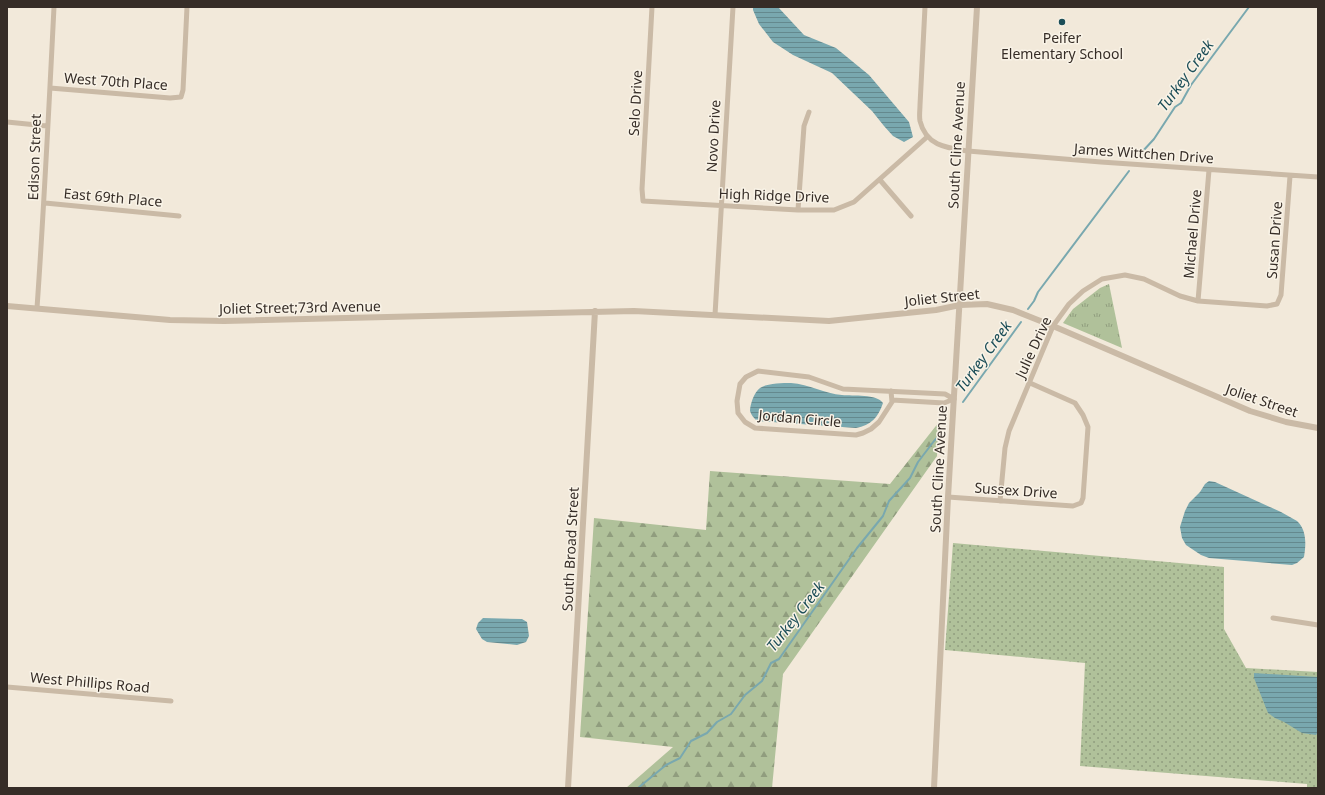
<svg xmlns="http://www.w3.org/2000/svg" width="1325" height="795" font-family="'Noto Sans',sans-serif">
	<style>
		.grass { fill: url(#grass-dots) }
		.forest { fill: url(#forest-firs) }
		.park { fill: url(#park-tufts) }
		.water { fill: url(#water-rules) }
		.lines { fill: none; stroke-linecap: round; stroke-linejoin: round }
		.stream { stroke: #79a8af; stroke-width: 2 }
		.minor { stroke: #cabaa6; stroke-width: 5 }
		.tertiary { stroke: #cabaa6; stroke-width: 6 }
		.poi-dot { fill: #1c4e58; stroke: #f9f3e7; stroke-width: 1.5 }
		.labels { text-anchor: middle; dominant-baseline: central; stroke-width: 3; stroke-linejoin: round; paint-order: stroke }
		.poi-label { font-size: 14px; fill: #362d27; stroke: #f9f3e7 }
		.street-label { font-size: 14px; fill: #362d27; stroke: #f9f3e7 }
		.water-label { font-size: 15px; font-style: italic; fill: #1c4e58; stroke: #f9f3e7 }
	</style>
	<defs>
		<pattern id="grass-dots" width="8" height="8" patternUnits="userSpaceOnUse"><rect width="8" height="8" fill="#b0c19a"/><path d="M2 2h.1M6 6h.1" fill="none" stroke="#909d7e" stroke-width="1.8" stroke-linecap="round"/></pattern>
		<pattern id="forest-firs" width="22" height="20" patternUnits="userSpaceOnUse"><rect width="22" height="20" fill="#b0c19a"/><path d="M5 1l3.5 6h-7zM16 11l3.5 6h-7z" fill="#909d7e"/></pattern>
		<pattern id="park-tufts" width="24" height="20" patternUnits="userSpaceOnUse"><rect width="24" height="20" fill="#b0c19a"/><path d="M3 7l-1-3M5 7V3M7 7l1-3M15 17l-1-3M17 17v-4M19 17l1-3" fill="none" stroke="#909d7e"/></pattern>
		<pattern id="water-rules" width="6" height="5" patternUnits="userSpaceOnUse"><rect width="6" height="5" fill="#79a8af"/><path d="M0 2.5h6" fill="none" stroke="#64898e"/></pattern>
	</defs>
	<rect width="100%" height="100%" fill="#f2e9da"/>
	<!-- grass -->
	<path class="grass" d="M953 543 1224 567V629L1246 668 1318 672V788H1307V784L1080 766 1085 663 945 650Z"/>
	<!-- forest -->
	<path class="forest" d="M939 422 937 456 783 674 772 788H626L673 747 580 737 594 518 706 530 710 471 890 484Z"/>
	<!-- park -->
	<path class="park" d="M1109 284 1122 348 1063 323 1073 309 1100 288Z"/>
	<!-- water -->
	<path class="water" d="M753 7H778L804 35 836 48 869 75 909 122 913 137 904 142 893 136 884 126 872 111 832 73 793 55 773 42 759 24 753 10Z
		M791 383C809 384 825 394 842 395 853 396 877 394 883 403 878 418 871 425 856 428L757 421C754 418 751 415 750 411 750 405 754 392 760 388 768 383 782 383 791 383Z
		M1209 481 1215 482 1281 512 1297 521C1307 530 1306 545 1304 557L1297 563 1292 565 1209 558 1201 555 1186 545 1182 538 1180 527 1185 511 1189 503 1200 492 1205 484Z
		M483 618 522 619 527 622 529 636 526 642 517 645 487 642 482 639 476 629 478 623Z
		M1254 673 1318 677V732L1316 735 1302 733 1284 722 1275 718 1268 713 1254 678Z"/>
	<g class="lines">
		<!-- stream -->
		<path class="stream" d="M1140 157 1142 152 1154 139 1175 107 1181 103 1191 85 1249 7
			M1028 309 1034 301 1038 292 1129 171
			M963 402 1021 322
			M638 788 666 765 680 758 691 741 707 733 717 722 731 714 745 695 762 681 771 663 779 659 857 548 883 516 889 501 910 478 918 462 934 441 944 431"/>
		<!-- minor -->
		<path class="minor" d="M652 7 642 189 643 201 798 210H834L854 202 927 137
			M925 7 920 105C920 110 919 116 920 121 926 146 947 148 968 151L1101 162 1318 177
			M50 88 170 98 181 97 183 90 187 7
			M7 122 47 126
			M880 180 911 216
			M45 203 179 216
			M798 210 804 126 809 112
			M1198 301 1209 170
			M37 308C44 208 49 108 54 7
			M715 315 733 7
			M891 391 892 402 879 422 871 429 863 433 856 435 755 428 745 422 738 413 737 401 740 384 746 377 758 371 809 377 843 389 945 394 954 399
			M892 400 944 403 954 399
			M948 497 1073 506 1081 503 1083 498 1088 427 1083 415 1075 403 1030 383
			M1000 501 1005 448 1009 431 1053 326 1069 304 1083 291 1102 279 1125 275 1144 279 1180 296 1198 301 1267 306 1277 304 1281 295 1290 176
			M1273 618 1318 625
			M7 687 171 701"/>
		<!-- tertiary -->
		<path class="tertiary" d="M7 306 170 320 224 321 634 311 829 321 936 310 960 305 987 304 1013 310 1053 326 1250 411 1286 422 1318 428
			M568 788 595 311
			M934 788 948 497 977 7"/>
	</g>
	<!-- markers -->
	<circle class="poi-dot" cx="1062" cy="22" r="4"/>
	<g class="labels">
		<!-- poi labels -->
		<g class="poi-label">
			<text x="1062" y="37">Peifer<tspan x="1062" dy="16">Elementary School</tspan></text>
		</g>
		<!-- street labels -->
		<g class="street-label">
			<text transform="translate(116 81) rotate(4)">West 70th Place</text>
			<text transform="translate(635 103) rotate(-87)">Selo Drive</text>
			<text transform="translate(713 136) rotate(-87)">Novo Drive</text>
			<text transform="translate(956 145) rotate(-87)">South Cline Avenue</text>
			<text transform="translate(1144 153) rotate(4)">James Wittchen Drive</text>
			<text transform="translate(34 157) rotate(-88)">Edison Street</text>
			<text transform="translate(774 195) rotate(2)">High Ridge Drive</text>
			<text transform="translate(113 197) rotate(5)">East 69th Place</text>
			<text transform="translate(1192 234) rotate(-85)">Michael Drive</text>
			<text transform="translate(1274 240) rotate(-86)">Susan Drive</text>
			<text transform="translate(942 297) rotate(-6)">Joliet Street</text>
			<text transform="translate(300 307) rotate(-1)">Joliet Street;73rd Avenue</text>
			<text transform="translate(1033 347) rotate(-65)">Julie Drive</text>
			<text transform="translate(1262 400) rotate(19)">Joliet Street</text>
			<text transform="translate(800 418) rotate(5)">Jordan Circle</text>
			<text transform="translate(938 469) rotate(-87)">South Cline Avenue</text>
			<text transform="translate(1016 490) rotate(4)">Sussex Drive</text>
			<text transform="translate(570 549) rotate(-87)">South Broad Street</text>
			<text transform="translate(90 682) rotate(5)">West Phillips Road</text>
		</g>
		<!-- water labels -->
		<g class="water-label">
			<text transform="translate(1185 75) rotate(-54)">Turkey Creek</text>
			<text transform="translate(983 356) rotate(-54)">Turkey Creek</text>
			<text transform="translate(795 616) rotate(-52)">Turkey Creek</text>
		</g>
	</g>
	<!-- border -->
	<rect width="1325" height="795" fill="none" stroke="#362d27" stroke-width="16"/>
</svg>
